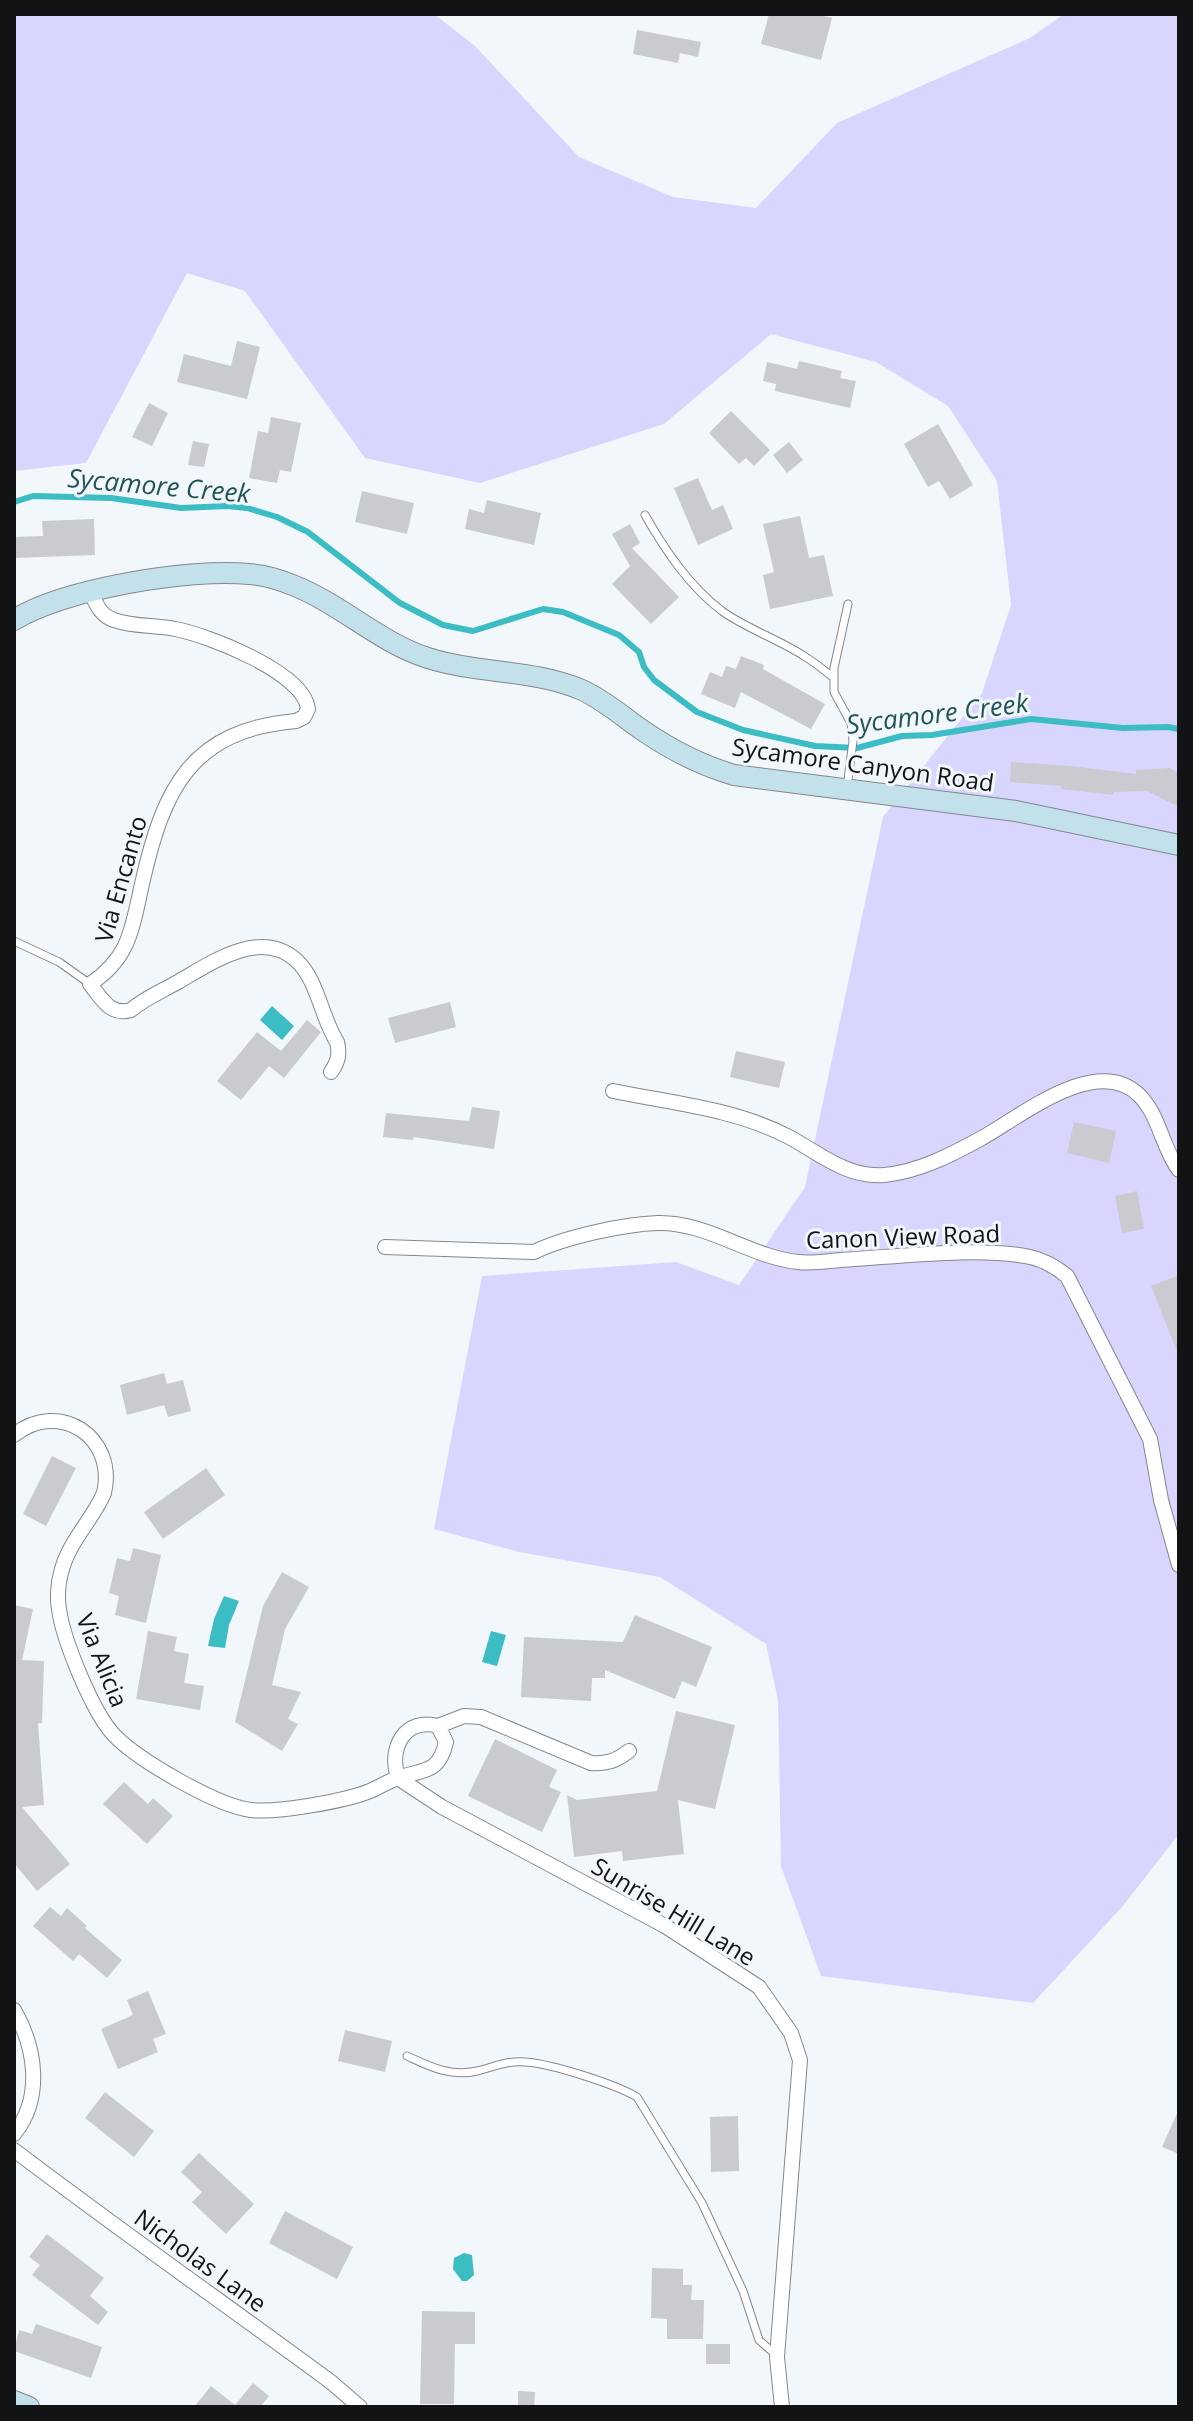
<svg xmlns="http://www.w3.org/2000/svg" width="1193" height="2421" font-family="'Open Sans',sans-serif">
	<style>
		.green { fill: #d8d6ff }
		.water { fill: #3cbcc3 }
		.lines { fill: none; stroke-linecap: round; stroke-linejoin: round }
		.stream { stroke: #3cbcc3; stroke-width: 6 }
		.building { fill: #c9cbd1 }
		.lane-casing { stroke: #83888c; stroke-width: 9 }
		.street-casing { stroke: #83888c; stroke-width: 16 }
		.secondary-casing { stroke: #83888c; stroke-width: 22 }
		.lane { stroke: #fff; stroke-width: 7 }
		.street { stroke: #fff; stroke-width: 14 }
		.secondary { stroke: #c3e1ea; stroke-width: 20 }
		.labels { text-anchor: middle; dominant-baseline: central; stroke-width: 6; stroke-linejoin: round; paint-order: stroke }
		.street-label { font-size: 24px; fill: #111315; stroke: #f2f7fc }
		.water-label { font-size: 26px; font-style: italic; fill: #1f5457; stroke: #f2f7fc }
	</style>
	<rect width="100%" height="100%" fill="#f2f7fc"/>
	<!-- green -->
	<path class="green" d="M19 14H434L475 46 579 157 673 197 756 208 837 123 1030 38 1064 14H1179V1834L1122 1907 1033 2003 821 1976 781 1866 778 1700 766 1644 660 1577 519 1552 434 1529 482 1276 676 1262 739 1285 805 1187 883 817 982 693 1011 605 997 481 948 406 876 362 771 334 664 424 480 483 365 458 245 291 187 273 86 463 14 471V17Z"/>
	<!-- water -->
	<path class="water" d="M272 1006 294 1026 282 1040 260 1020Z
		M224 1596 239 1601 229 1625 225 1648 208 1646 214 1619Z
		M491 1631 506 1635 497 1666 482 1662Z
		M464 2253 472 2255 474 2275 467 2281H462L453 2269 454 2258Z"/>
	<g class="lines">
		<!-- stream -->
		<path class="stream" d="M14 502 33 496 111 498 181 508 227 506 247 508 277 517 308 532 400 603 443 625 473 631 543 609 563 612 619 635 639 652 644 667 654 680 697 712 743 730 815 746 857 748 902 736 932 735 1031 719 1123 728 1168 727 1179 729"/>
	</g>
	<!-- building -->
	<path class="building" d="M769 14H815L832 18 821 60 761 44Z
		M637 30 701 42 698 57 680 53 678 63 633 54Z
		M237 341 260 347 247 399 177 382 184 354 231 366Z
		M799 361 842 371 840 378 856 381 850 408 775 391 776 384 763 381 767 362 797 369Z
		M149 403 168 413 152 446 132 437Z
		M731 411 770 450 754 466 746 458 739 464 709 433Z
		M271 417 301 423 291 472 280 470 277 483 249 478 258 431 268 433Z
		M938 424 973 485 950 499 939 481 928 487 904 444Z
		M193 441 209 444 204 467 188 465Z
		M789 442 803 460 787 473 773 455Z
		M698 478 712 510 723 505 733 529 698 545 674 488Z
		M362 491 414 503 407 534 355 522Z
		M487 500 541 513 534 545 465 529 469 509 484 513Z
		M800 516 809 558 824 555 833 596 770 609 763 575 774 572 763 524Z
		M94 519 95 555 14 558V537L43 536 42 521Z
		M630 524 640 543 632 548 679 597 651 624 612 584 630 566 612 534Z
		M741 656 764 665 763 669 825 704 811 729 741 692 735 708 701 694 710 672 722 677 726 666 736 669Z
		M1011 762 1071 766 1136 774V770L1169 768 1179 773V807L1147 791 1114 792V795L1061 789V786L1010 782Z
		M450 1002 456 1027 395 1043 388 1018Z
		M307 1020 321 1032 284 1078 269 1066 241 1100 217 1081 257 1032 281 1051Z
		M736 1051 785 1062 779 1088 730 1077Z
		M472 1107 500 1111 494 1149 414 1137 413 1140 383 1137 386 1113 469 1121Z
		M1074 1122 1116 1131 1109 1163 1067 1153Z
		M1137 1191 1144 1229 1122 1233 1115 1196Z
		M1179 1275V1354H1178L1151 1286Z
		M164 1373 167 1384 183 1380 191 1411 168 1417 164 1405 127 1415 120 1385Z
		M52 1456 76 1468 46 1526 23 1514Z
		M206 1468 225 1495 163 1539 144 1512Z
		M133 1548 161 1555 146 1623 115 1615 119 1596 109 1593 117 1558 130 1561Z
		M282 1572 309 1587 285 1629 272 1685 301 1692 288 1719 298 1724 282 1751 235 1722 263 1606Z
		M14 1605 33 1609 22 1660 44 1661 42 1723H38L44 1805 22 1807 70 1864 37 1891 14 1863Z
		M635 1615 712 1647 696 1687 682 1681 675 1699 605 1670V1678H592L591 1701 521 1697 524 1637 623 1642Z
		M148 1631 177 1637 174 1651 189 1654 184 1683 204 1686 200 1710 136 1699Z
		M676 1711 735 1725 715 1809 678 1800 684 1854 623 1861 622 1851 574 1857 567 1795 577 1800 657 1791Z
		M495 1739 557 1770 549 1787 561 1792 542 1832 468 1796Z
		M124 1782 148 1804 153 1798 173 1816 147 1844 103 1804Z
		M50 1907 61 1916 67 1908 87 1926 85 1928 122 1960 107 1978 79 1954 73 1961 33 1926Z
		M148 1991 166 2034 153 2039 158 2052 118 2069 101 2029 133 2015 127 2000Z
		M345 2030 392 2041 385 2072 338 2061Z
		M105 2092 154 2131 134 2157 85 2118Z
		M1179 2109V2154L1162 2147Z
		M738 2116 739 2171 711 2172 710 2117Z
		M199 2153 254 2204 226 2234 192 2202 202 2192 181 2172Z
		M285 2211 353 2247 337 2279 269 2243Z
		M47 2234 104 2278 90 2296 108 2312 98 2325 32 2275 40 2265 29 2257Z
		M652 2268 683 2269V2285H692L691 2300H704L703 2339H667V2319L651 2318Z
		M422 2311 475 2312V2344H455L454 2404H420Z
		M36 2324 102 2347 91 2378 14 2351 19 2330 32 2334Z
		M706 2344H730V2364H706Z
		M253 2383 269 2396 260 2407H194L211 2386 235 2405Z
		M518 2391 535 2392 534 2407H518Z"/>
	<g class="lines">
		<defs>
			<path id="lane" d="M645 515C665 550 689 586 722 611 747 629 778 639 804 656 814 662 824 670 834 678
				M847 787 853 741 851 723 834 692V668L848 604
				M14 941 59 962 90 984
				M407 2056C431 2067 450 2077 477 2071 494 2067 508 2060 526 2062 552 2064 615 2084 637 2097L702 2203 743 2291 759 2340 776 2355"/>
			<path id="street" d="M91 593C96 604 101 616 114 620 133 627 156 625 175 629 208 635 305 673 308 709L304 717 296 721C190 730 163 790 142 884 132 928 130 958 90 984 102 999 110 1016 131 1010 145 998 162 991 178 982 211 963 260 928 296 960 318 980 321 1017 337 1042 340 1054 338 1062 331 1072
				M613 1091C671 1103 736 1109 789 1137 819 1153 847 1178 884 1175 918 1172 951 1155 980 1139 1019 1118 1096 1053 1139 1095 1160 1116 1162 1148 1179 1170
				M385 1247 534 1252C565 1237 624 1224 658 1223 708 1222 750 1257 798 1262 812 1264 827 1261 841 1260 895 1257 979 1246 1030 1257 1044 1260 1056 1267 1067 1276L1150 1439 1161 1500 1179 1565
				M14 1435C59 1399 117 1437 104 1493 92 1521 68 1542 61 1573 58 1583 57 1598 59 1609 63 1640 93 1713 114 1735 138 1760 217 1806 251 1810 278 1813 345 1801 370 1791 380 1787 388 1781 398 1778 423 1769 439 1774 446 1742L438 1726C405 1717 388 1748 398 1778
				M438 1726 464 1716 481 1717 591 1763C607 1764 616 1761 629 1751
				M398 1778 442 1807 665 1926 759 1987 791 2033 800 2060 777 2357 782 2407
				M14 2010C36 2048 43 2098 14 2134
				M14 2150C118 2229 225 2304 331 2382L360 2407"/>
			<path id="secondary" d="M14 620C63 589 190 568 249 574 265 575 281 580 295 586 342 605 380 643 428 658 478 674 533 669 582 690 604 700 622 716 642 730 671 750 700 765 734 775L1016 811 1179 845
				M14 2401 29 2407"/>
		</defs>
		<!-- lane casing -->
		<use href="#lane" class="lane-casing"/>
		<!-- street casing -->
		<use href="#street" class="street-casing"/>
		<!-- secondary casing -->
		<use href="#secondary" class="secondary-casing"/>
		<!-- lane -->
		<use href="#lane" class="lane"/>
		<!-- street -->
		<use href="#street" class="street"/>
		<!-- secondary -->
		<use href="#secondary" class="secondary"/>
	</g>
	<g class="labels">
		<!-- street labels -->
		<g class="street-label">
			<text transform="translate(863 764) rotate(8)">Sycamore Canyon Road</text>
			<text transform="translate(120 879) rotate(-74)">Via Encanto</text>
			<text transform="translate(903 1236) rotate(-2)">Canon View Road</text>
			<text transform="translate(103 1660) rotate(68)">Via Alicia</text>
			<text transform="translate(674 1911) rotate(31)">Sunrise Hill Lane</text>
			<text transform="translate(201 2260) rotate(36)">Nicholas Lane</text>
		</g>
		<!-- water labels -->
		<g class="water-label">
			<text transform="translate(159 485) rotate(5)">Sycamore Creek</text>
			<text transform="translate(937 713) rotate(-7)">Sycamore Creek</text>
		</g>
	</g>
	<!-- border -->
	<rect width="1193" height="2421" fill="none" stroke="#111315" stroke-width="32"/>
</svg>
